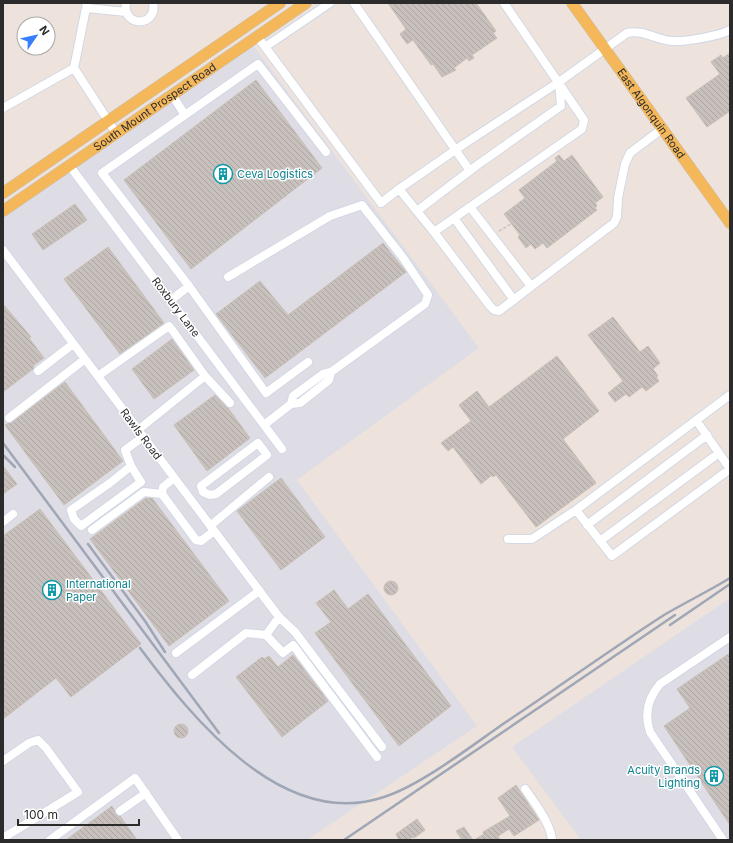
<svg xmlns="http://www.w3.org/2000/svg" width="733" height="843" font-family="Inter,sans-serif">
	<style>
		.industrial { fill: #dedde5 }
		.building { fill: url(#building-back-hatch); stroke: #c8bfb6 }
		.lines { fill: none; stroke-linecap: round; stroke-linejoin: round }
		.minor-casing { stroke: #d1d8e4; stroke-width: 10 }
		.major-casing { stroke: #c4c4c4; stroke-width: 12 }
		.path { stroke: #c4c4c4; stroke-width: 1.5; stroke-dasharray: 3 2; stroke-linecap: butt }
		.minor { stroke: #fff; stroke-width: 8 }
		.major { stroke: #f4b75a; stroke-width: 11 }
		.rail { stroke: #9fa6b5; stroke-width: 2.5 }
		.labels { text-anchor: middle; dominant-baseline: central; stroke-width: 3; stroke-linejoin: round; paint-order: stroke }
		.street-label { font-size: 11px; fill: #2b2b2b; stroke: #fff }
		.culture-label { font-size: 11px; fill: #0d838f; stroke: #fff; text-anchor: start }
	</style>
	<defs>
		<pattern id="building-back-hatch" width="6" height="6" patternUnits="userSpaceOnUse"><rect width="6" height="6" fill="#c8c0bc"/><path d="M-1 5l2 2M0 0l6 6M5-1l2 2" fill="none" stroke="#aca5a2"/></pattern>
	</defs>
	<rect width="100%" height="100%" fill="#ede3dc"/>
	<!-- industrial -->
	<path class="industrial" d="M252 44 479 348 297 480 477 726 307 840H3V215Z
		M730 598V840H581L512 747Z"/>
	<!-- building -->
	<path class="building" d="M388 3H476L496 31 493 33 497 38 472 55 474 58 469 61 467 58 454 68 456 70 442 77 433 64 431 65 413 40 407 44 400 34 406 29Z
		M730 53V111L707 127 686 98 720 74 711 62 721 55 723 58Z
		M256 80 322 168 191 269 124 180Z
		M559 155 564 161 572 155 603 197 595 203 597 206 595 208 597 210 547 248 543 243 535 249 531 244 526 248 518 237 520 235 504 214 525 198 519 190 557 161 555 158Z
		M75 204 87 220 43 250 32 234Z
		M383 243 406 272 265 378 216 314 260 281 288 315Z
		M108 247 164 323 120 354 64 279Z
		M3 304 31 337 29 338 44 358 34 365 33 369 3 392Z
		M613 317 640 352 648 346 660 363 653 369 658 376 656 377 659 381 646 391 642 387 629 397 626 394 615 402 608 393 623 381 588 335Z
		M172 339 194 370 154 399 132 369Z
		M557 356 599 411 563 439 596 483 536 527 496 475 493 477 492 475 481 484 453 447 448 451 441 443 471 421 459 405 477 391 489 407Z
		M65 382 123 461 64 505 5 425 12 422Z
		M215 395 228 408 250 438 207 471 174 425Z
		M3 466 17 484 3 494Z
		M281 478 325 537 281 570 237 511Z
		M146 498H152L229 601 169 646 90 539Z
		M40 509 141 644 71 697 56 678 3 719V536Z
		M384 588a7 7 0 1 1 14 0a7 7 0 1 1-14 0Z
		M334 590 348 609 368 594 451 706 399 746 315 633 331 622 316 603Z
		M730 653V825L664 726 690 708 677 689Z
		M293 655 328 701 282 737 236 677 262 657 264 659 269 656 278 667Z
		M174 731a7 7 0 1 1 14 0a7 7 0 1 1-14 0Z
		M516 785 539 820 514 836 509 829 498 836 500 840H474L484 834 483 832 510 816 498 798Z
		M112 806 116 814 120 816 137 840H66Z
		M417 819 425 830 414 838 413 837 408 840H399L396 834Z
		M464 827 473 840H462L456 831Z"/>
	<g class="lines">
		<defs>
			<path id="minor" d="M87 3 74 68 116 133
				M126 3C122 28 158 27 153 3
				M354 3 470 171
				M87 8 126 12
				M257 36 381 203 399 189 434 232 582 129 584 120 504 3
				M265 47 330 3
				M172 95 185 115 102 173 189 286
				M3 108 74 68
				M185 115 258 64 326 152
				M69 165 282 449
				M399 189 464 144 559 82 627 33C643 29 656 40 672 41 685 42 719 36 730 30
				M470 207 531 286
				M417 211 476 166 561 106 559 82
				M454 218 514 300
				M434 232 490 306 494 310 499 311 614 223 617 217 618 198 625 164 630 153 662 129
				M3 250 279 617 295 632 382 747
				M228 277 330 216 362 205 404 259 428 295 425 304 331 372 323 374 293 396 291 404
				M171 300 189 286 266 393 308 362
				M38 371 73 344
				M98 376 169 326 173 331 205 376 138 430
				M205 376 230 403
				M9 418 85 359
				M696 420 730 469 612 556 576 510 730 395
				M264 425 291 404 300 403 329 380 331 372
				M258 443 267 455 216 494 210 495 203 492 201 486Z
				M131 466 110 483 71 510 74 519 81 526 141 482 131 466 125 450 143 437
				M162 494 163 487 174 478
				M3 522 13 514
				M587 525 707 435
				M210 526 269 477
				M92 530 144 492 162 494 196 540 201 541 214 531
				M508 539H532L576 510
				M600 541 719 453
				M266 635 283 653 293 645 377 757
				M176 653 259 591
				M192 675 246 633 266 635 279 617
				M3 761 29 743 38 740 46 748 78 792 3 838
				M525 789C534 802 551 824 552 840
				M120 811 146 793
				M50 840 135 778 178 840
				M723 840 650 732C644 714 648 698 660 684L730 637"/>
			<g id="major">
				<path id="s1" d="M572 3 730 223"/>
				<path d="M3 193 280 3"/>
				<path id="s2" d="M3 211 306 3"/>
			</g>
		</defs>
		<!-- minor casing -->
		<use href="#minor" class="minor-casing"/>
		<!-- major casing -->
		<use href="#major" class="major-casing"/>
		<!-- path -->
		<path class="path" d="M499 231 511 224"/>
		<!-- minor -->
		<use href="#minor" class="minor"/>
		<!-- major -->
		<use href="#major" class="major"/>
		<!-- rail -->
		<path class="rail" d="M3 443 219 733
			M3 455 15 467
			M88 544 145 621 165 652
			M670 625 730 584
			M140 648C193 719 283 831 384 797 424 784 476 742 512 718 563 684 613 648 664 615 686 602 709 591 730 578
			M344 840 675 615"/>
	</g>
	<!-- icons -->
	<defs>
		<symbol id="building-ring" viewBox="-11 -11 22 22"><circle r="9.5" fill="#fff" stroke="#0f9aa8" stroke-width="1.5"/><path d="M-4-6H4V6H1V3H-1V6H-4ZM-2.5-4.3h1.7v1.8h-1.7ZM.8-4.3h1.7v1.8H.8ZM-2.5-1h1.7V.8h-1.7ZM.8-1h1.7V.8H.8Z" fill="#0f9aa8"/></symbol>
	</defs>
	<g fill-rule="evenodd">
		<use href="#building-ring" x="212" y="163" width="22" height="22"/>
		<use href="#building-ring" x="41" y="579" width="22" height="22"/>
		<use href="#building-ring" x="703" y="765" width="22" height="22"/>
	</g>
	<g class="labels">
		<!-- street labels -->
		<g class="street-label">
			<text stroke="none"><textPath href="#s2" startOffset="184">South Mount Prospect Road</textPath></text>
			<text stroke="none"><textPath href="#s1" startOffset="136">East Algonquin Road</textPath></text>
			<text transform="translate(176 307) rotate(53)">Roxbury Lane</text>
			<text transform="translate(141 434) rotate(53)">Rawls Road</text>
		</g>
		<!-- culture labels -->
		<g class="culture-label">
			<text x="237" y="174">Ceva Logistics</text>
			<text x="66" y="584">International<tspan x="66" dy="13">Paper</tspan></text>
			<text x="700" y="770" text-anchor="end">Acuity Brands<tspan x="700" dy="13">Lighting</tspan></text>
		</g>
	</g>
	<!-- border -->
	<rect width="733" height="843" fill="none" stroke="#2b2b2b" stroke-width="8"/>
	<!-- north arrow -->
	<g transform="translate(36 36) rotate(56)"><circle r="19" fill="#ffffff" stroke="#aaaaaa"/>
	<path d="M0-3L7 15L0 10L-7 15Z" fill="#387dfe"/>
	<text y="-6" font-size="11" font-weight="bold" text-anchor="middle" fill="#2b2b2b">N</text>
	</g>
	<!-- scale -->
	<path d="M18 819v6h121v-6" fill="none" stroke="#2b2b2b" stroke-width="2"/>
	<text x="24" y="819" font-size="12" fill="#2b2b2b" stroke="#ffffff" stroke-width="3" paint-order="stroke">100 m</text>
</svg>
